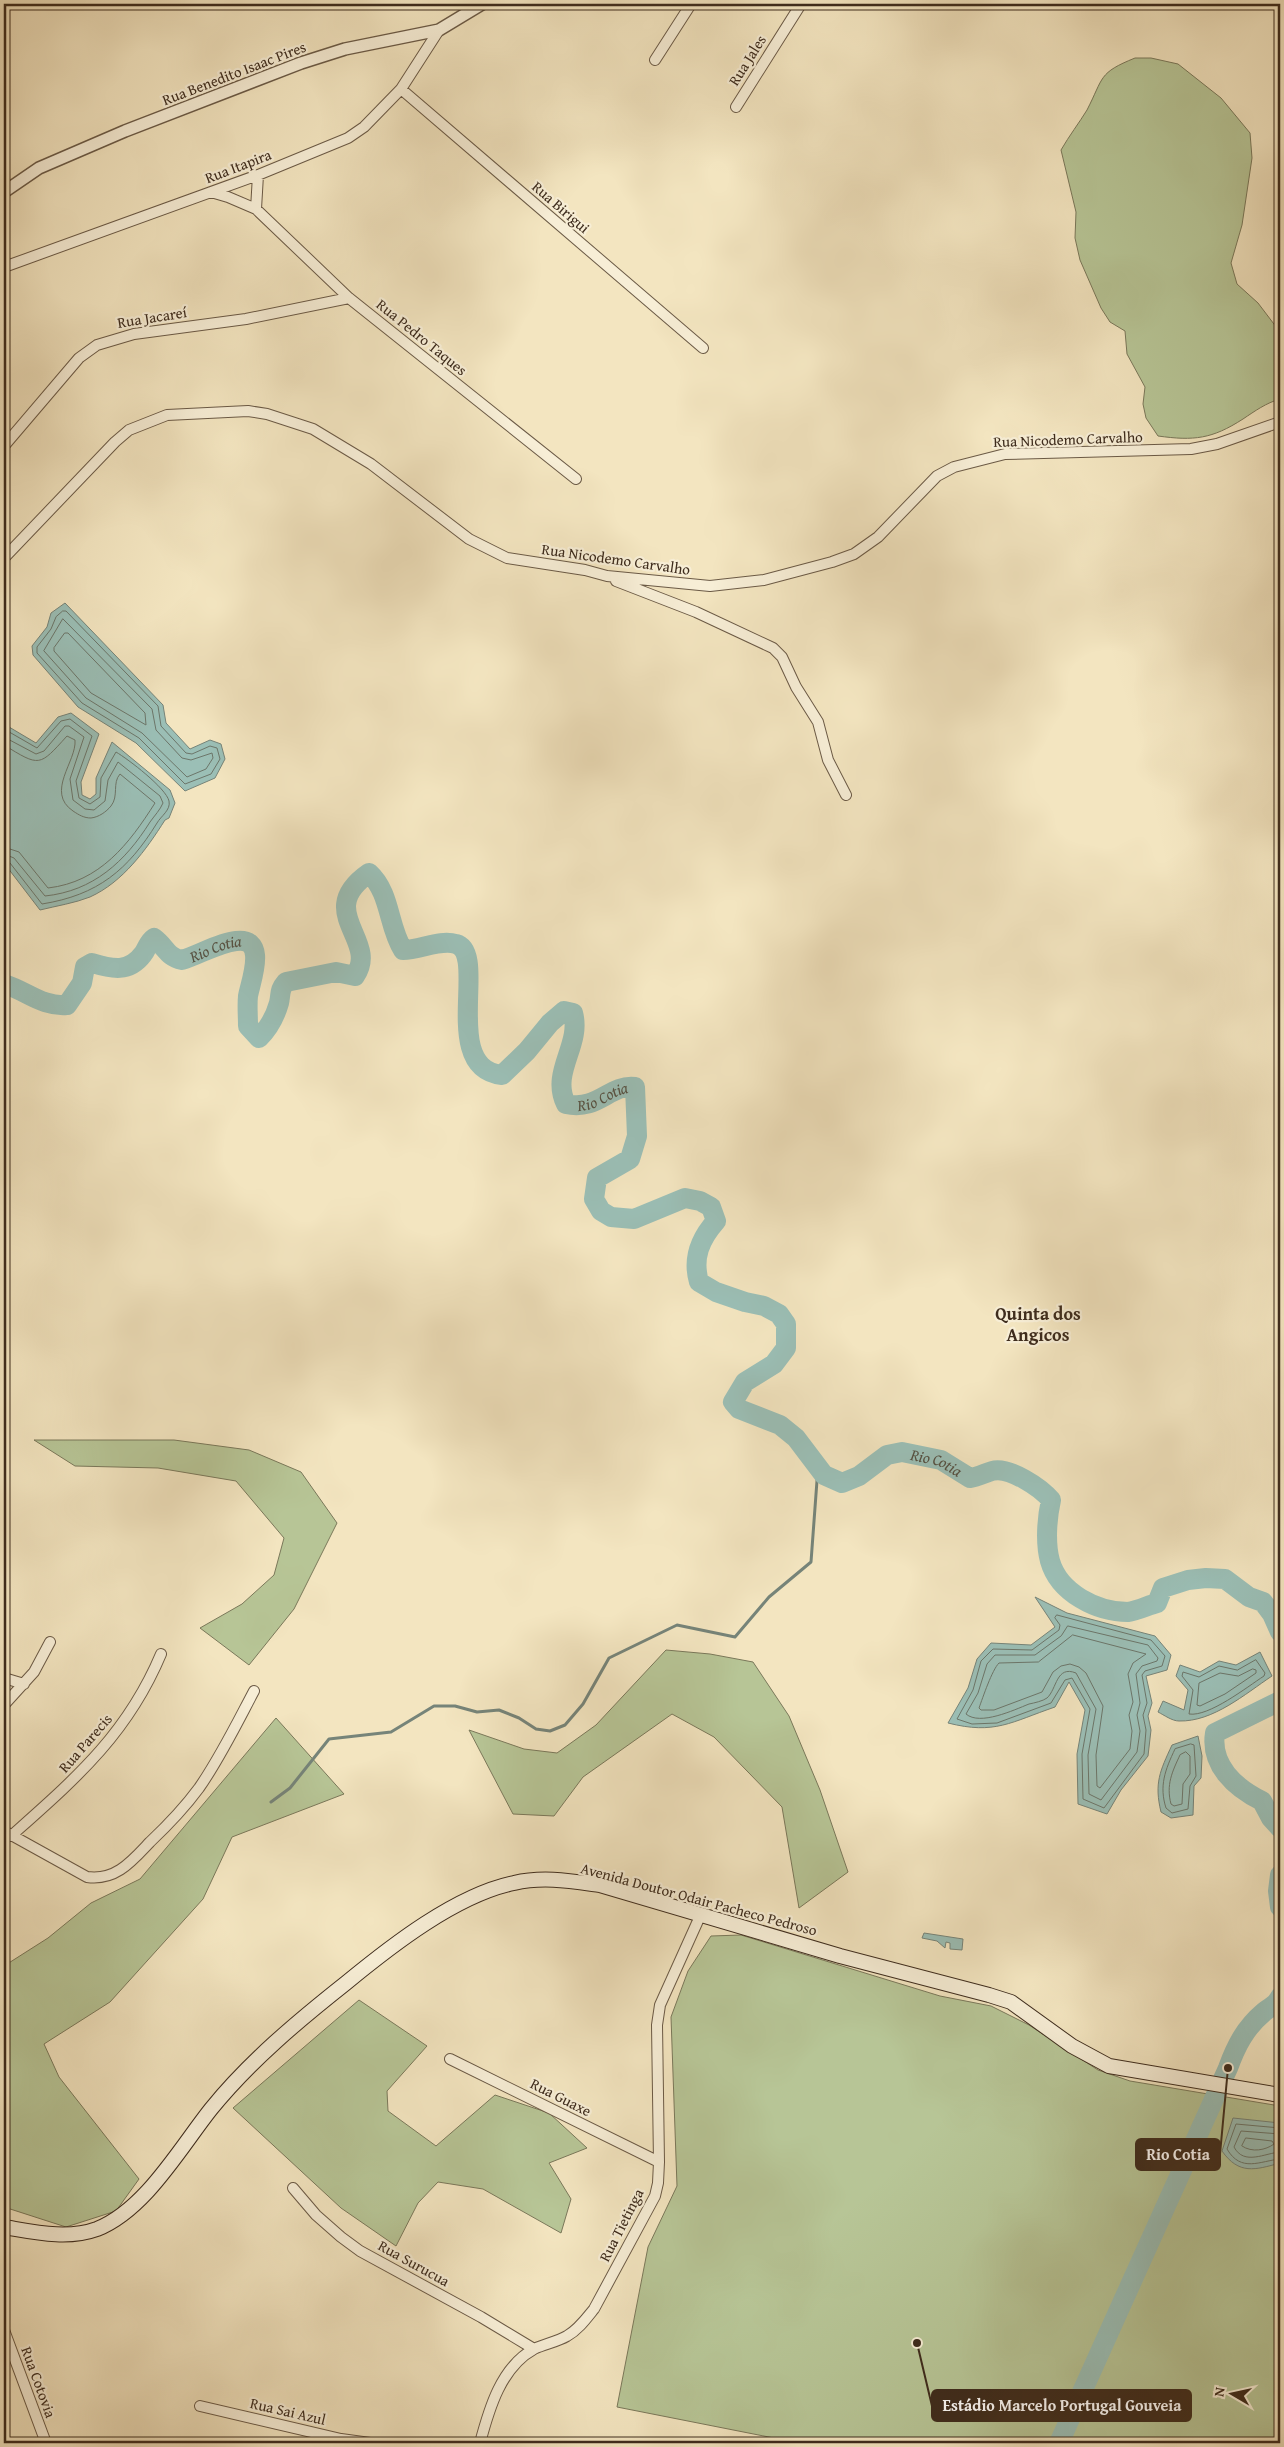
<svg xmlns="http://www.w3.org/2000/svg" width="1284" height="2447" font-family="'Gentium Book Plus',serif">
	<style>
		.green { fill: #b7c596; stroke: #7a785a }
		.water { fill: #9bbfb6; stroke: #768479 }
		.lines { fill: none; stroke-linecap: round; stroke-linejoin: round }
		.shore { stroke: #6c766a; stroke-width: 1 }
		.stream { stroke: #768479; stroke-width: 3 }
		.river { stroke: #9bbfb6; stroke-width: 20 }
		.minor-casing { stroke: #6b5a46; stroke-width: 12 }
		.tertiary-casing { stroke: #6b5a46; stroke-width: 14 }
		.secondary-casing { stroke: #3e2c1d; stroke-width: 16 }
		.minor { stroke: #f7eed6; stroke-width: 10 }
		.tertiary { stroke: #f7eed6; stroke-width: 11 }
		.secondary { stroke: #f7eed6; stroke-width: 14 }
		.labels { text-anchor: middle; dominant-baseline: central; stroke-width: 4.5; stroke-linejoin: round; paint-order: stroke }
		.street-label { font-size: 15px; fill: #3e2c1d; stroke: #f7eed6 }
		.water-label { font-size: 16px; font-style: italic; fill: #555143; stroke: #f7eed6 }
		.quarter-label { font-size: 18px; font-weight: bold; fill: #3e2c1d; stroke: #f7eed6 }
		.leader { fill: none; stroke: #3e2c1d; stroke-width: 2 }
		.callout-dot { fill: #3e2c1d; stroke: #f7eed6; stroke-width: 2 }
		.callout { fill: #3e2c1d; stroke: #3e2c1d; stroke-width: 2 }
		.callout-label { font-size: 16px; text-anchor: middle; font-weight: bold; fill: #fff }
	</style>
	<rect width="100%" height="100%" fill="#f3e5c0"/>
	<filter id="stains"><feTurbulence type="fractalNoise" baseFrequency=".004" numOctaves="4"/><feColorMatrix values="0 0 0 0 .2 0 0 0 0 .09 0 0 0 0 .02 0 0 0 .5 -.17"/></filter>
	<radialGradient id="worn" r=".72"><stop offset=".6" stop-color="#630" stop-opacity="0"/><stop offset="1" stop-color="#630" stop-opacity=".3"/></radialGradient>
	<!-- green -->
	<path class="green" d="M1135 58H1151L1178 64 1221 98 1250 133 1252 158 1242 225 1231 263 1237 284 1258 303 1280 332V399C1266 403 1255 411 1243 419 1212 439 1194 441 1158 436L1146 418 1143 404 1145 387 1127 354 1125 331 1110 322 1101 308 1080 260 1075 238 1076 212 1061 150C1069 136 1079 123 1087 110 1104 77 1098 73 1135 58Z
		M34 1440H174L249 1450 301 1472 337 1523 294 1609 249 1665 200 1628 242 1604 274 1575 284 1538 236 1481 158 1468 75 1466Z
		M666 1650 710 1654 753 1662 789 1716 820 1790 848 1872 799 1908 782 1807 714 1737 672 1714 583 1777 554 1816 513 1814 469 1730 524 1749 557 1753 596 1725Z
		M276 1718 344 1794 232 1837 203 1899 110 2002 44 2044 59 2077 139 2179 116 2211 66 2227 4 2207V1966L48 1938 91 1903 140 1879Z
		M741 1935 940 1996 991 2006 1029 2025 1098 2070 1130 2081 1280 2106V2443H799L617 2407 648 2247 677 2186 671 2017 688 1971 711 1936Z
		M359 2000 427 2046 387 2091 388 2111 436 2146 495 2095 549 2113 587 2148 549 2163 571 2199 561 2233 483 2189 438 2182 418 2203 396 2246 341 2208 233 2108Z"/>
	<!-- water -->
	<path class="water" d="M65 603 163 705 166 723 190 749 210 740 221 744 225 759 215 778 185 791 136 743 78 707 33 655 32 646 47 627 51 613Z
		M71 713 99 734 81 782 82 795 90 799 96 794V778L112 742 170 790 175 803 169 818 165 820C146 850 123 882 90 897 75 903 56 906 40 910L4 863V724L36 743 58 717Z
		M1035 1597 1067 1613 1155 1636 1171 1655 1167 1670 1146 1676 1152 1703 1148 1716 1151 1730 1148 1756 1121 1790 1107 1814 1078 1804 1077 1754 1085 1710 1069 1682 1055 1707C1011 1722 995 1735 948 1723L968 1688 977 1659 991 1643 1031 1645 1055 1627Z
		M1260 1652 1272 1676C1245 1694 1213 1722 1179 1721 1172 1721 1164 1715 1158 1712L1163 1701 1184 1710 1188 1690 1176 1676 1180 1665 1200 1672 1219 1661 1236 1665Z
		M1198 1736 1202 1756 1201 1778 1194 1786 1193 1815 1171 1818 1161 1812C1154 1783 1160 1771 1172 1745Z
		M924 1933 963 1939 962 1950 950 1949V1943L946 1942 945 1948 937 1941 922 1938Z
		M1233 2118 1280 2123V2163C1255 2170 1239 2175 1222 2151Z"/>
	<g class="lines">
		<!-- shore -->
		<path class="shore" d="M63 611H66L158 706 161 726 186 753 192 754 210 746 217 748 220 759 211 774 185 784 139 738 82 703 37 653V647L51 629 56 617Z
			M63 619 152 709 156 730 182 758 191 760 212 753 213 758 206 769 187 777 142 733 86 698 44 651Z
			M65 633H68L145 713 146 725 91 693 54 651V648Z
			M4 729 37 748 61 721 70 719 92 736 76 781 79 798 90 804 100 797 101 778 116 752C128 759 166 788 169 801 171 810 161 816 157 823 128 870 98 895 42 904L10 863 4 861
			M4 737 36 754 44 751 65 726H69L84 737 70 779 73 800 85 809 94 810 105 801 108 780 118 762 160 796 163 803C160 810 155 815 150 822 125 862 93 891 45 896L14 858 4 854
			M4 745C40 767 39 767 67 736L75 740C77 761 45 792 73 811 79 815 84 818 91 818 99 817 106 812 111 806 119 796 112 783 120 774L155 803C129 844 100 882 48 888L19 852 4 847
			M1057 1615 1151 1640 1165 1656 1162 1666 1145 1671 1142 1675 1147 1703 1143 1715 1146 1730 1144 1754 1104 1808 1083 1799 1082 1754 1090 1709 1072 1678 1065 1680 1051 1703 997 1723 972 1724 957 1719 973 1690 981 1661 993 1649 1032 1650 1059 1630 1060 1625 1055 1618Z
			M1068 1626 1148 1645 1158 1658 1157 1661 1142 1666 1136 1674 1140 1703 1137 1715 1140 1731 1137 1752 1101 1800 1089 1794 1088 1755 1096 1709 1076 1673C1056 1665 1057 1689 1047 1698 1043 1701 1034 1703 1029 1704 1014 1710 980 1726 966 1714L978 1693 987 1664 995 1655H1035L1061 1636Z
			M1073 1635 1146 1654 1133 1663 1128 1674 1133 1702 1129 1715 1132 1731 1130 1749 1100 1788 1097 1786 1096 1755 1103 1706 1086 1673 1079 1667 1070 1664 1061 1666 1053 1672 1042 1692 994 1710H981L979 1708C983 1697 992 1670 999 1663L1038 1662Z
			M1256 1660 1265 1673 1264 1676C1247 1687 1209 1717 1189 1714L1193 1690 1182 1676 1183 1672 1199 1677 1219 1666 1237 1670Z
			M1253 1669 1256 1670V1673L1225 1694 1200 1706 1197 1705 1199 1683 1220 1673 1238 1676Z
			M1191 1744 1194 1745 1196 1776 1190 1786 1188 1809 1172 1813 1166 1808C1159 1786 1165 1770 1175 1749Z
			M1186 1752 1190 1756V1774L1183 1784 1182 1804 1174 1806 1171 1804C1166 1785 1172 1772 1180 1755Z
			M1280 2128 1236 2124 1227 2149C1241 2173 1260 2161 1280 2159
			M1280 2134 1241 2131 1234 2147C1244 2166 1265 2153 1280 2152
			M1246 2138 1272 2141 1274 2144C1266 2150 1252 2153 1242 2146Z"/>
		<!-- stream -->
		<path class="stream" d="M271 1802 290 1788 329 1739 391 1732 434 1706H455L477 1712 499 1710 519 1718 536 1729 550 1731 565 1725 583 1704 609 1658 677 1625 735 1637 769 1597 811 1562 818 1467"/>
		<!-- river -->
		<g class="river">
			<path id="s1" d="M4 984C27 991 42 1007 67 1005L82 983 85 967 92 963C112 969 129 973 143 954 147 949 148 942 154 938 166 947 167 957 182 960 199 955 218 943 236 941 268 937 251 980 248 996 247 1005 248 1016 248 1026L259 1038C268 1029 275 1017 279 1003 281 994 279 990 286 982L336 972 355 976C380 940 313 912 369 873 391 893 388 927 403 950 420 950 440 939 456 944 489 953 439 1068 502 1075L527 1051 550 1023 564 1011 573 1013C582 1045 550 1072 566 1104 599 1111 609 1084 635 1087L637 1136 630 1159 597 1178 594 1199 601 1211 611 1217 634 1219 685 1198 700 1201 711 1207 716 1221C700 1239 692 1258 699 1282L716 1292 745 1302 764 1306 779 1314 786 1324V1348L774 1364 745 1382 733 1402 739 1409 780 1425 796 1438 824 1475 842 1483 859 1476 887 1455 902 1452 941 1460 970 1478C978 1477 985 1473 992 1471 1009 1466 1041 1488 1051 1500 1047 1518 1045 1543 1050 1561 1059 1593 1097 1612 1128 1612 1137 1611 1149 1605 1157 1603L1163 1588 1188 1580 1206 1578 1225 1579 1249 1597 1263 1602 1272 1614 1280 1632"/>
			<path d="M1280 1701 1215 1733C1210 1765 1235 1788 1262 1801L1271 1818 1280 1828"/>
			<path d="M1280 1875 1278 1891 1280 1907"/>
			<path d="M1059 2443 1228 2068C1236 2046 1245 2028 1264 2012 1271 2006 1276 2006 1280 1997"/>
		</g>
		<defs>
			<path id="minor" d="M655 60 691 4
				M401 89 703 348
				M736 107 801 4
				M211 192 228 197 256 209 349 298 576 479
				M256 209 258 175
				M4 267 258 175 348 138 364 127 401 89 439 30
				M4 446 79 358 97 345 134 334 246 319 349 298
				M4 558 115 442 129 430 167 415 248 411 267 414 313 429 371 464 469 539 507 558 585 570 607 576 710 586 764 580 832 562 854 554 878 537 937 476 954 467 1005 454 1191 449 1217 444 1280 422
				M616 581 696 612 773 648 782 657 796 687 818 722 828 760 846 795
				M4 1678 24 1684
				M4 1705 34 1672 50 1642
				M4 1831 87 1877C116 1881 132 1861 150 1842 168 1825 185 1807 199 1788 220 1758 237 1723 254 1691
				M11 1836C75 1779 127 1735 161 1654
				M450 2059 659 2162
				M293 2188 316 2215 341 2237 360 2251 481 2317 534 2349
				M4 2330 46 2443
				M200 2406 341 2439 370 2443
				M480 2443C489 2409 501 2367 534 2349 544 2344 557 2342 567 2336 578 2330 586 2319 594 2309L655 2196 658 2183 659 2162 657 2025 660 2005 701 1914"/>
			<path id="tertiary" d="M4 192 39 168 125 131 301 63 345 49 439 30 482 4"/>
			<path id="secondary" d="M4 2227C34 2232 67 2240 97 2229 145 2210 180 2148 211 2109 250 2061 298 2021 346 1983 391 1946 456 1895 514 1883 543 1876 571 1881 600 1885L840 1956 989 1995 1011 2002 1072 2046 1109 2066 1280 2095"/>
		</defs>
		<!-- minor casing -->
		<use href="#minor" class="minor-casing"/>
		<!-- tertiary casing -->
		<use href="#tertiary" class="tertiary-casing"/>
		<!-- secondary casing -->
		<use href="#secondary" class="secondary-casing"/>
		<!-- minor -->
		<use href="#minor" class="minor"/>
		<!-- tertiary -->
		<use href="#tertiary" class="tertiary"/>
		<!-- secondary -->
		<use href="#secondary" class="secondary"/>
	</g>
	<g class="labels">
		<!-- street labels -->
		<g class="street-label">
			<text transform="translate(747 60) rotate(-58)">Rua Jales</text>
			<text transform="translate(234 73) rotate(-21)">Rua Benedito Isaac Pires</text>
			<text transform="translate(238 166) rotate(-21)">Rua Itapira</text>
			<text transform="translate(561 207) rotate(41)">Rua Birigui</text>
			<text transform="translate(152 317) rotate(-9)">Rua Jacareí</text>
			<text transform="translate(422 337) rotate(39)">Rua Pedro Taques</text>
			<text transform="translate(1068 439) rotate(-2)">Rua Nicodemo Carvalho</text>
			<text transform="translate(616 559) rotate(8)">Rua Nicodemo Carvalho</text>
			<text transform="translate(85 1743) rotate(-49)">Rua Parecis</text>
			<text transform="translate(699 1899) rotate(15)">Avenida Doutor Odair Pacheco Pedroso</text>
			<text transform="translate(561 2097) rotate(27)">Rua Guaxe</text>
			<text transform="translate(621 2225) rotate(-63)">Rua Tietinga</text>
			<text transform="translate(414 2263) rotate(29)">Rua Surucua</text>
			<text transform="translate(39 2382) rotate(70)">Rua Cotovia</text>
			<text transform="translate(288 2411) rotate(13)">Rua Sai Azul</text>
		</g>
		<!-- water labels -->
		<g class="water-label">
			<text stroke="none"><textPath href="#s1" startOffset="266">Rio Cotia</textPath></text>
			<text stroke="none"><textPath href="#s1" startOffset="1174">Rio Cotia</textPath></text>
			<text stroke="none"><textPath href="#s1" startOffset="1999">Rio Cotia</textPath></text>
		</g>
		<!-- quarter labels -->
		<g class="quarter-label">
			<text x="1038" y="1313">Quinta dos<tspan x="1038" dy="21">Angicos</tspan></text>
		</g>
	</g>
	<!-- callouts -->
	<path class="leader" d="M1228 2068L1220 2154M917 2343L932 2406"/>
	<g class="callout-dot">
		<circle cx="1228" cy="2068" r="5"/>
		<circle cx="917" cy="2343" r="5"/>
	</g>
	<g class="callout">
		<rect x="1136" y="2139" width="84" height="31" rx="5"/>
		<rect x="932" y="2390" width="259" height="31" rx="5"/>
	</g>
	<g class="callout-label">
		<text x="1178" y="2160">Rio Cotia</text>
		<text x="1062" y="2411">Estádio Marcelo Portugal Gouveia</text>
	</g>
	<!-- margin -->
	<rect width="1284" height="2447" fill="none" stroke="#f3e5c0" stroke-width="20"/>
	<rect x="5" y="5" width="1274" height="2437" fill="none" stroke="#3e2c1d" stroke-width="2.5"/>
	<rect x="10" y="10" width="1264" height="2427" fill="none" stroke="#3e2c1d"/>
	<!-- north arrow -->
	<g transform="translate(1232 2394) rotate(279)" stroke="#f7eed6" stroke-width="4" paint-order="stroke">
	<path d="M0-4L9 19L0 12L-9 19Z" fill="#3e2c1d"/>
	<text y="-8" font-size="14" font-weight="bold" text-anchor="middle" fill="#3e2c1d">N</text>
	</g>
	<rect width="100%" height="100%" filter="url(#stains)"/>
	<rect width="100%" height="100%" fill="url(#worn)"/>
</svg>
